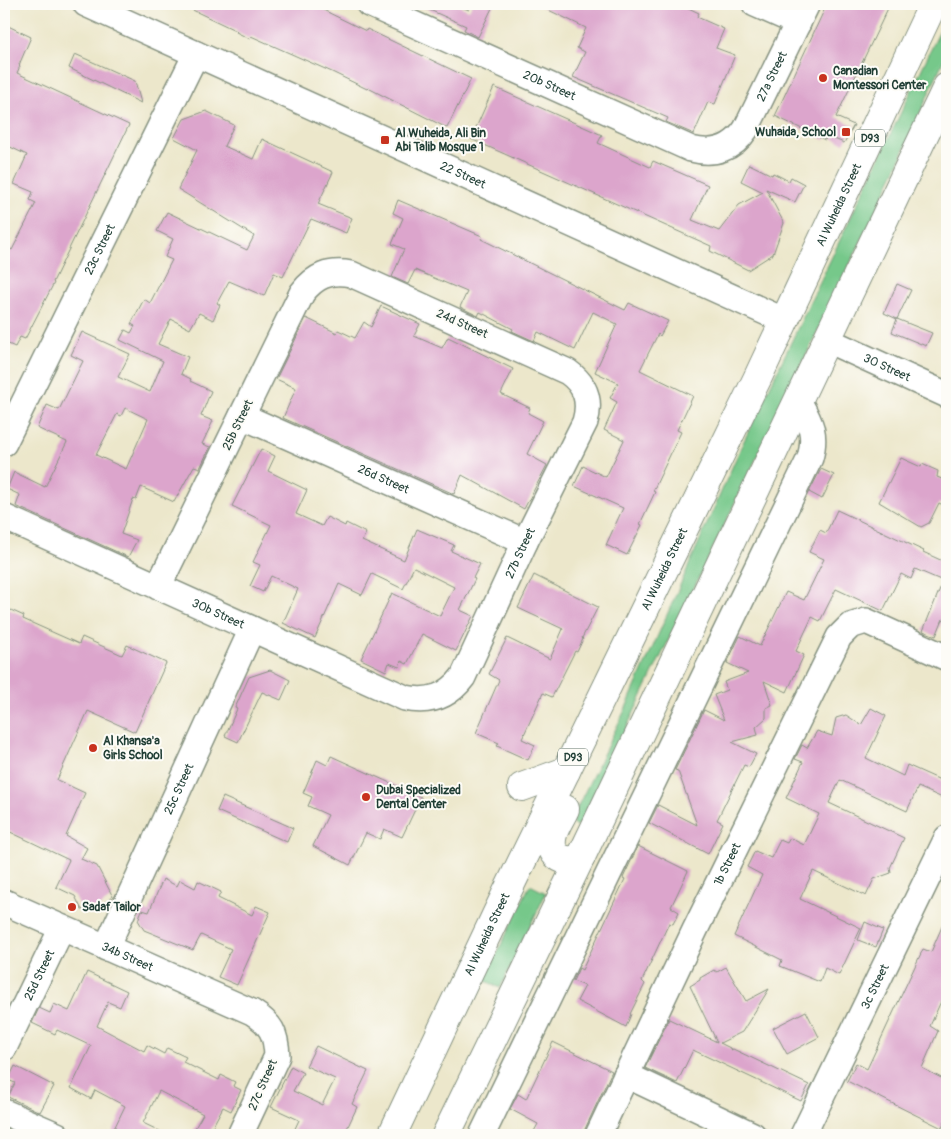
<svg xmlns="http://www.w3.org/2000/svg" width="951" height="1139" font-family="Pangolin,sans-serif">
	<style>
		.green { fill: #76c88a; stroke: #4a825f }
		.building { fill: #dca5cc; fill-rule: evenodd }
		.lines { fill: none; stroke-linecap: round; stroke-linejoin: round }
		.minor-casing { stroke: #869280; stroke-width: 28 }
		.major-casing { stroke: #869280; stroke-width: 30 }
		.minor { stroke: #fff; stroke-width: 25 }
		.major { stroke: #fff; stroke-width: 28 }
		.poi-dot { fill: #c8321e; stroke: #fdfcf7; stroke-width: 2 }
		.labels { text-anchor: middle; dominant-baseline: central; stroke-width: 4; stroke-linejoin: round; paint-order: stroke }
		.shield { fill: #fdfcf7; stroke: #62766e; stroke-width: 1 }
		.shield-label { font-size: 11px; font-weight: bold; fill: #1f3d34 }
		.poi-label { font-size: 12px; font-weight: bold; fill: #1f3d34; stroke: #fdfcf7; text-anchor: start }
		.street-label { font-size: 12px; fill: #1f3d34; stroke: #fdfcf7 }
	</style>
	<rect width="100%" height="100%" fill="#fdfcf7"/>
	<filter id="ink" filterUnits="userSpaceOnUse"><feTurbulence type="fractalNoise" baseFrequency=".02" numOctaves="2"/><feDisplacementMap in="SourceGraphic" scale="10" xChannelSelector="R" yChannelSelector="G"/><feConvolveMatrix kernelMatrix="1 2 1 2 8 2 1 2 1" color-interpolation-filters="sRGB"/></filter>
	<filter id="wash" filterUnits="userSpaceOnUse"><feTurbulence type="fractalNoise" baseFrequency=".0096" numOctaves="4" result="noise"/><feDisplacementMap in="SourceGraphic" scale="20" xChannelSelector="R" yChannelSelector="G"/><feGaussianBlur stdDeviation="1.12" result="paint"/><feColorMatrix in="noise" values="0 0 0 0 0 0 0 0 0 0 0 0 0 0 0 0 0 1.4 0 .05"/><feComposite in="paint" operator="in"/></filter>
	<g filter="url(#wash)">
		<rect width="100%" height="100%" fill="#ece7cb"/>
		<!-- green -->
		<path class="green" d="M947 16V52L894 173 580 824 575 826 571 820 625 710 741 447Z
			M530 885 546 893 500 988 484 980Z"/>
		<g id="blocks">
			<!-- building -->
			<path class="building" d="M180 4H311L366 31 367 29 471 79 447 128 368 88 367 89 332 72 251 36 250 39 236 32 237 31Z
				M416 4H454L469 10 472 4H494L478 37 464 30 466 26Z
				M536 4H680L699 13 697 17 724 29 716 48 735 55 715 104 708 102 694 134 666 122 668 118 573 77 585 52 577 48 586 28Z
				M827 4H890L836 117 854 125 844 143 827 136 825 140 775 116Z
				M4 24 31 37 19 65 20 66 17 73 129 125 53 282 54 283 25 339 20 337 15 347 4 342V245L12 250 36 203 30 200 33 192 14 184 27 155 4 144Z
				M75 54 135 81 141 103 69 68Z
				M494 87 602 135 598 143 650 167 653 161 708 185 692 220 719 231 739 205 763 192 741 181 749 164 772 175 773 173 789 181 791 177 804 184 795 202 766 189 784 223 773 254 748 270 710 251 711 246 471 139Z
				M206 111 234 125 224 146 253 159 262 139 333 172 318 204 352 218 346 233 311 219 283 277 274 273 264 296 229 281 217 303 220 305 213 320 199 313 190 329 171 319 158 344 188 357 181 374 191 379 190 381 211 391 201 416 213 421 202 444 210 447 200 468 194 466 174 502 141 487 136 500 133 499 121 534 137 540 128 557 16 506 20 495 7 489 14 472 45 487 67 442 37 428 47 405 59 410 83 361 71 355 82 332 130 354 118 377 150 392 163 361 120 340 125 330 131 333 135 326 131 324 144 299 150 303 172 260 165 257 173 239 157 231 167 212 247 250 254 236 178 189 197 150 174 138 184 119ZM125 408 148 419 126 469 96 455 117 414 121 416Z
				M398 200 482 236 481 239 625 310 629 303 668 321 660 336 658 334 640 370 693 396 677 430 681 432 653 491 655 492 640 524 642 525 627 555 606 545 623 508 574 486 583 466 606 477 624 440 604 430 617 402 610 398 618 383 595 372 617 324 593 312 575 350 538 332 534 341 512 331 513 329 480 312 478 316 460 307 467 292 415 270 408 284 392 277 404 249 392 244 403 218 393 213Z
				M897 284 911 290 897 319 884 313Z
				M381 306 420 324 414 336 442 348 448 337 513 369 501 394 530 408 528 413 543 421 527 454 547 465 524 509 462 475 454 494 283 418 296 388 276 379 306 318 337 333 338 330 355 338 364 322 371 327Z
				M897 319 932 333 926 346 892 332Z
				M261 449 275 456 268 471 307 490 296 514 322 526 327 517 345 526 346 523 366 533 362 541 404 560 417 529 454 545 451 551 480 564 473 578 475 579 460 610 473 616 456 651 422 634 407 664 401 661 399 667 389 663 386 671 361 659 392 593 440 616 454 587 414 567 403 589 372 574 362 595 339 584 315 638 283 623 298 589 271 576 263 592 250 586 260 565 253 562 271 525 232 506Z
				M901 458 921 467 922 464 938 471 937 477 947 481V495L943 505 939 503 929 523 921 527 879 502Z
				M821 469 834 475 822 499 809 492Z
				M837 510 924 551 923 552 947 563V621L943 619 936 636 923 631 943 581 915 569 911 579 901 574 883 611 836 589 820 621 812 617 796 651 804 655 787 692 764 681 772 705 766 708V718L756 727 758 735 732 742 756 754 749 767 744 765 717 820 723 823 708 854 649 823 658 805 697 825 678 771 675 770 704 710 724 720 714 695 727 690 724 682 748 673 727 663 740 636 760 646 786 592 804 600 824 559 809 552 820 530 826 533Z
				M534 575 598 607 582 638 583 639 577 652 575 651 552 697 543 693 522 739 535 745 528 760 497 746 499 743 476 733 499 680 489 674 507 638 550 659 563 629 518 608Z
				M4 607 24 616 23 619 79 644 82 637 122 655 127 645 166 663 135 732 88 711 57 780 85 793 66 836 87 848 81 859 97 866 113 897 98 908 82 910 75 896 56 887 69 860 4 829Z
				M270 670 290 680 281 700 262 692 238 742 225 736 237 709 235 708 249 677Z
				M871 708 886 716 866 758 903 776 907 765 947 783V800L918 787 907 811 840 780 829 803 904 838 890 868 891 873 874 879 866 896 813 871 800 899 861 928 839 975 825 968 820 982 780 966 782 960 734 936 762 875 747 867 755 851 771 858 780 840 787 843 790 838 804 845 819 814 786 798 803 762 795 759 802 745 807 748 817 731 832 736 836 718 846 715 861 725Z
				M331 756 421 797 402 837 384 829 380 839 366 833 350 865 313 846 328 815 308 806 312 797 303 793 317 760 327 765Z
				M223 797 293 828 287 842 217 811Z
				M638 846 688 871 671 907 679 912 673 924 669 923 642 981 645 984 630 1014H631L626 1027 577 1001 585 986 573 981 579 968 582 970 625 879 623 878Z
				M163 879 177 886 180 880 195 888 198 881 221 892 218 898 252 915 256 906 270 912 237 985 218 977 231 949 201 935 193 950 144 930 138 920 142 910 149 912Z
				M947 915V1001L942 999 930 1026 938 1031 922 1068 947 1081V1117L942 1128 847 1081 856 1063 867 1069 923 949 931 952Z
				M865 922 883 930 876 947 858 940Z
				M726 967 746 1001 769 989 742 1032 720 1043 732 1049 731 1050 733 1049 809 1085 801 1101 693 1050 677 1083 645 1068 669 1019 717 1042 690 986 700 980V978L714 970 717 972Z
				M87 972 127 991 120 1007 108 1002 97 1026 144 1051 147 1045 164 1054 167 1048 186 1057 183 1062 219 1080 221 1075 235 1082 233 1086 241 1090 231 1111 223 1107 208 1135H191L203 1114 159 1091 143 1123 168 1135H111L125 1106 95 1090 91 1099 71 1088 91 1046 57 1030 55 1034 32 1023 39 1008 50 1013 54 1004 69 1011Z
				M806 1011 819 1037 787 1054 773 1028Z
				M553 1042 612 1071 585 1129 584 1135H532L538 1124 510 1109 518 1094 526 1099Z
				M316 1046 368 1071 352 1104 357 1107 344 1135H292L299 1120 271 1107 291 1066 303 1073 293 1091 322 1105 335 1079 306 1066Z
				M15 1066 54 1086 40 1112 8 1097 15 1083 8 1080Z"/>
		</g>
	</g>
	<g filter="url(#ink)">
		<use href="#blocks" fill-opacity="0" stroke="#869280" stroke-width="1"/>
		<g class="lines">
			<defs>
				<g id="minor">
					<path id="s1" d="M86 4 785 321"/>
					<path id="s2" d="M369 4 691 149C714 155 733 149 746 129L807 4"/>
					<path d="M755 4 798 23"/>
					<path id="s3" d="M827 340 947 395"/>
					<path id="s4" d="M242 416 525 542"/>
					<path id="s5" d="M4 443 196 54"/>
					<path id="s6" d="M4 517 405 698C429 703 448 697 463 677L525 542 585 422C591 401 586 385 568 372L351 274C329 270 315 276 302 293L158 587"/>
					<path id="s7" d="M4 902 252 1012C271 1024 276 1033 277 1056L240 1135"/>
					<path id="s8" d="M106 948 252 629"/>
					<path id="s9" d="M4 1048 62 928"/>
					<path d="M626 1075 753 1135"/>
					<path d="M4 1112 57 1135"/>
					<path d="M482 1135 810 458C817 433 810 422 798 400"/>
					<path id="s10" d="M598 1135 695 930 839 637 850 626 866 621 947 658"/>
					<path id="s11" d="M803 1135 947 838"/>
				</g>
				<g id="major">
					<path d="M522 787 566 771"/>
					<path d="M565 809C561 818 553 829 552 839 549 857 567 865 581 857"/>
					<path id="s12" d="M392 1135 507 892 757 379 933 4"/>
					<path d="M446 1135 581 857 947 87"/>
				</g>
			</defs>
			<!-- minor casing -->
			<use href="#minor" class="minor-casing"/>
			<!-- major casing -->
			<use href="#major" class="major-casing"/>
			<!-- minor -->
			<use href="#minor" class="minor"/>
			<!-- major -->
			<use href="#major" class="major"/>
		</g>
	</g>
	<!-- markers -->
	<g class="poi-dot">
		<circle cx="823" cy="78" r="5"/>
		<rect x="841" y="127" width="10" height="10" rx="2.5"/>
		<rect x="380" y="135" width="10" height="10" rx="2.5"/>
		<circle cx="93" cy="748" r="5"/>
		<circle cx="366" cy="797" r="5"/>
		<circle cx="72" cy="907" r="5"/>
	</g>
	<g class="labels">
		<!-- shield labels -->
		<g class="shield">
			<rect x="855" y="129.5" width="30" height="17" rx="4"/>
			<rect x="558" y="748.5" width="30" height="17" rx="4"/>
		</g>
		<g class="shield-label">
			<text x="870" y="138">D93</text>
			<text x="573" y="757">D93</text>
		</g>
		<!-- poi labels -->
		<g class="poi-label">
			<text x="833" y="71">Canadian<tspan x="833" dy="14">Montessori Center</tspan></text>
			<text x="836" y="132" text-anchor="end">Wuhaida, School</text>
			<text x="395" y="133">Al Wuheida, Ali Bin<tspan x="395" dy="14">Abi Talib Mosque 1</tspan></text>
			<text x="103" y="741">Al Khansa'a<tspan x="103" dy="14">Girls School</tspan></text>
			<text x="376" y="790">Dubai Specialized<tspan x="376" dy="14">Dental Center</tspan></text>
			<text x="82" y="907">Sadaf Tailor</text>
		</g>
		<!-- street labels -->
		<g class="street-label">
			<text stroke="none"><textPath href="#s2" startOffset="475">27a Street</textPath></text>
			<text stroke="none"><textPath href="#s2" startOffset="198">20b Street</textPath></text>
			<text stroke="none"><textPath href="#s1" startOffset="414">22 Street</textPath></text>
			<text stroke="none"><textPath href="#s12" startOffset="1032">Al Wuheida Street</textPath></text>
			<text stroke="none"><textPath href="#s5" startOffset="216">23c Street</textPath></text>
			<text transform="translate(462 324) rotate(24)">24d Street</text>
			<text stroke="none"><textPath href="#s3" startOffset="66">30 Street</textPath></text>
			<text transform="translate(238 425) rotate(-64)">25b Street</text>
			<text stroke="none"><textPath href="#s4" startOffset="155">26d Street</textPath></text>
			<text stroke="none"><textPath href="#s6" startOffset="642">27b Street</textPath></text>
			<text stroke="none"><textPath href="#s12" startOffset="628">Al Wuheida Street</textPath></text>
			<text stroke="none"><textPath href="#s6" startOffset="235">30b Street</textPath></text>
			<text stroke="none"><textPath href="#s8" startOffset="175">25c Street</textPath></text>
			<text stroke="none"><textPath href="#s10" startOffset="300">1b Street</textPath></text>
			<text stroke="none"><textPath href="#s12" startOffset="222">Al Wuheida Street</textPath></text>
			<text stroke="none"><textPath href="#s7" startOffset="135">34b Street</textPath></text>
			<text stroke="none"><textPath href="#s9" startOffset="81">25d Street</textPath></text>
			<text stroke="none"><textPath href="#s11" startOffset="165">3c Street</textPath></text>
			<text transform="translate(263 1085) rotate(-66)">27c Street</text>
		</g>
	</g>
	<!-- margin -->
	<rect width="951" height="1139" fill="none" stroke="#fdfcf7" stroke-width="20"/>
</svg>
